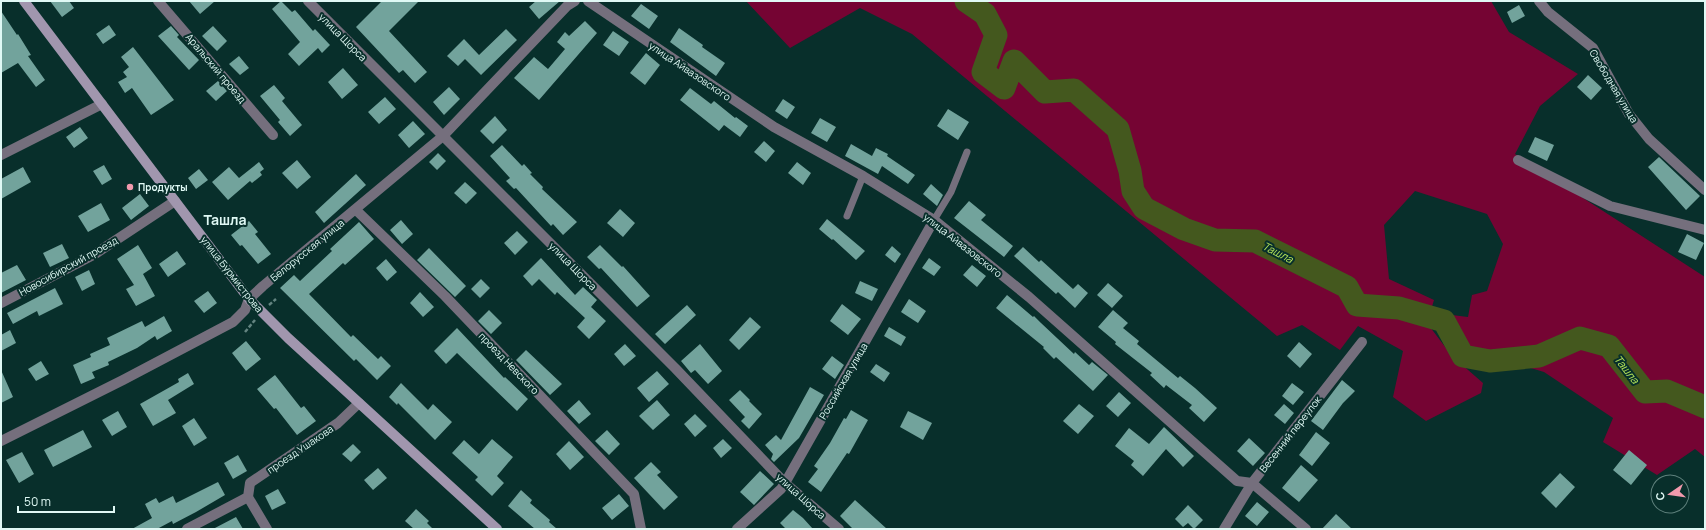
<svg xmlns="http://www.w3.org/2000/svg" width="1706" height="530" font-family="Manrope,sans-serif">
	<style>
		.green { fill: #750433 }
		.lines { fill: none; stroke-linecap: round; stroke-linejoin: round }
		.river { stroke: #44581e; stroke-width: 23 }
		.building { fill: #72a39c }
		.path { stroke: #638480; stroke-width: 2.5; stroke-dasharray: 4 2; stroke-linecap: butt }
		.lane { stroke: #756f7d; stroke-width: 7 }
		.street { stroke: #756f7d; stroke-width: 10 }
		.secondary { stroke: #a196ae; stroke-width: 10 }
		.poi-dot { fill: #f29aad; stroke: #082f2b; stroke-width: 1.5 }
		.labels { text-anchor: middle; dominant-baseline: central; stroke-width: 4; stroke-linejoin: round; paint-order: stroke }
		.street-label { font-size: 10px; fill: #e0f9f5; stroke: #082f2b }
		.poi-label { font-size: 10px; font-weight: bold; fill: #e0f9f5; stroke: #082f2b; text-anchor: start }
		.water-label { font-size: 11px; font-style: italic; fill: #b7e65a; stroke: #082f2b }
		.district-label { font-size: 14px; font-weight: bold; fill: #e0f9f5; stroke: #082f2b }
	</style>
	<rect width="100%" height="100%" fill="#082f2b"/>
	<!-- green -->
	<path class="green" d="M746 1H1491L1509 32 1578 74 1540 106 1515 154 1705 277V457L1695 449 1657 475 1603 442 1613 418 1544 372 1464 348 1455 334 1452 315 1468 317 1472 295 1487 291 1503 244 1487 214 1415 191 1384 225 1389 279 1434 300 1427 323 1452 356 1483 383 1481 393 1426 421 1393 397 1403 351 1358 326 1340 350 1302 325 1277 336 912 34 860 8 790 48Z"/>
	<g class="lines">
		<!-- river -->
		<path class="river" d="M966 1 985 14 996 35 983 72 1004 88 1014 61 1045 92 1074 90 1118 129 1130 171 1133 191 1144 208 1184 229 1215 240 1255 241 1347 287 1357 305 1399 308 1444 321 1463 356 1490 361 1539 356 1580 338 1609 346 1645 392 1667 391 1705 407"/>
	</g>
	<!-- building -->
	<path class="building" d="M50 1H69L74 8 62 17Z
		M189 1H215L200 14Z
		M281 1 292 12 295 10 313 31 315 29 330 45 322 53 318 48 299 66 288 54 300 42 272 9Z
		M382 1H419L389 31 427 72 415 83 403 70 399 73 356 27Z
		M536 1H560L539 19 529 7Z
		M641 4 658 16 649 29 631 16Z
		M1519 5 1525 16 1512 23 1507 12Z
		M1 11 17 35 18 34 31 55 28 56 45 80 36 87 18 63 1 73Z
		M585 21 597 33 539 100 514 78 534 57 548 69 565 49 557 42 565 32 569 36Z
		M109 25 116 35 103 44 96 34Z
		M171 26 179 35 177 37 199 60 189 70 158 36Z
		M213 26 227 41 217 51 202 36Z
		M679 28 703 45 702 47 725 63 716 76 670 42Z
		M506 29 517 40 481 75 465 59 458 66 447 56 464 39 479 55Z
		M613 31 629 42 619 56 603 45Z
		M133 47 174 100 151 115 132 88 125 93 118 82 127 77 123 72 129 67 121 57Z
		M646 53 660 65 645 85 630 73Z
		M239 56 249 68 240 75 229 64Z
		M343 68 358 85 342 99 328 82Z
		M1588 75 1602 88 1591 100 1577 87Z
		M218 81 227 91 216 101 206 91Z
		M274 85 285 98 282 101 302 125 290 136 278 122 280 120 260 96Z
		M449 87 460 99 444 115 433 102Z
		M690 88 711 104 714 101 735 118 736 117 748 126 740 137 724 125 719 131 680 100Z
		M385 97 396 109 379 124 368 112Z
		M783 99 795 107 787 119 775 111Z
		M948 109 969 122 958 140 937 126Z
		M495 116 507 130 493 144 480 131Z
		M820 118 836 127 827 142 811 133Z
		M413 121 425 134 409 148 398 135Z
		M80 127 88 138 74 148 66 137Z
		M1535 137 1554 145 1547 161 1528 152Z
		M764 141 775 151 766 162 754 152Z
		M851 144 872 156 876 148 888 154 887 156 915 175 908 184 882 166 878 174 845 156Z
		M502 145 522 166 524 164 532 173 530 174 543 187 542 189 577 222 563 235 553 224 551 226 516 188 514 189 506 181 510 178 490 156Z
		M438 153 446 161 437 170 429 162Z
		M1659 157 1700 196 1686 210 1648 167Z
		M297 160 311 177 297 189 282 173Z
		M259 162 264 169 260 172 262 175 252 183 250 181 228 200 212 182 229 167 239 178Z
		M797 162 811 173 803 185 788 173Z
		M104 165 112 179 102 185 93 171Z
		M23 167 31 182 1 199V179Z
		M199 169 208 180 196 189 188 178Z
		M356 174 366 185 324 223 315 212Z
		M465 182 477 193 466 204 454 193Z
		M931 184 943 195 937 206 923 194Z
		M140 194 149 206 131 220 122 208Z
		M969 201 986 215 981 220 1013 246 1004 257 954 218Z
		M101 203 110 220 88 232 78 216Z
		M620 209 635 223 623 237 607 223Z
		M827 219 865 251 856 260 833 239 832 240 819 229Z
		M401 220 413 234 402 244 390 230Z
		M249 221 258 232 255 234 271 254 258 264 242 245 240 246 231 235Z
		M359 222 374 239 345 265 343 263 309 294 351 337 353 335 378 359 381 356 391 366 377 380 356 359 354 361 280 288 294 275 300 281 332 251 330 249Z
		M517 231 528 242 515 255 504 243Z
		M1687 234 1704 243 1696 260 1678 252Z
		M62 244 69 258 50 267 43 253Z
		M138 245 152 268 143 274 155 296 136 306 126 289 134 285 117 259Z
		M600 245 622 267 623 266 650 296 637 307 601 268 599 269 587 257Z
		M892 246 901 254 895 263 885 255Z
		M1023 247 1039 262 1041 260 1073 289 1078 284 1088 293 1075 308 1058 292 1056 294 1046 285 1014 256Z
		M429 248 466 286 455 297 417 260Z
		M177 251 186 264 168 277 159 264Z
		M541 258 575 295 583 287 597 300 591 307 606 321 589 339 577 327 585 318 557 292 555 295 539 279 532 286 523 276Z
		M929 258 941 267 934 276 922 268Z
		M386 259 397 272 387 281 376 268Z
		M17 265 26 280 1 293V273Z
		M972 265 986 276 977 287 963 275Z
		M89 270 95 284 82 291 75 277Z
		M481 279 490 288 480 298 471 289Z
		M860 281 878 289 872 301 855 293Z
		M1108 283 1123 296 1112 308 1097 295Z
		M55 288 63 304 39 316 37 311 13 324 7 313Z
		M208 291 217 303 204 313 194 301Z
		M420 292 434 307 423 317 410 303Z
		M1007 295 1033 317 1034 316 1041 323 1074 354 1075 352 1089 365 1092 362 1108 375 1093 391 1056 357 1054 359 1043 348 1044 347 996 308Z
		M909 299 926 311 918 323 901 312Z
		M842 304 861 319 848 335 830 321Z
		M687 305 696 315 665 344 655 334Z
		M489 310 502 323 491 334 478 321Z
		M1113 310 1128 323 1123 328 1139 341 1137 344 1178 378 1180 376 1195 388 1217 408 1204 422 1189 408 1192 405 1166 385 1164 388 1150 375 1152 373 1115 344 1116 342 1098 327Z
		M164 316 172 331 157 340 155 336 137 348 108 362 109 365 92 372 95 378 81 384 73 365 91 357 90 354 110 345 107 338 142 321 145 327Z
		M750 317 761 327 739 350 729 340Z
		M889 327 906 337 901 346 884 336Z
		M457 328 504 378 505 377 528 399 517 411 457 353 446 364 434 351Z
		M10 330 16 343 1 351V335Z
		M246 341 261 359 246 371 232 353Z
		M1299 342 1312 354 1300 368 1287 356Z
		M625 344 636 356 624 366 614 354Z
		M700 344 722 371 708 384 695 370 691 373 681 361Z
		M526 350 562 384 550 395 516 360Z
		M832 356 844 365 835 379 822 369Z
		M41 361 49 374 36 381 28 369Z
		M876 364 890 373 884 382 870 372Z
		M1 370 13 397 1 403Z
		M657 371 669 384 649 402 637 388Z
		M188 373 194 384 168 400 176 413 153 426 140 404 179 382 178 379Z
		M275 375 301 408 304 406 316 421 297 435 276 408 274 409 257 389Z
		M1342 380 1355 391 1343 403 1323 430 1311 421Z
		M401 383 428 410 433 404 452 422 435 440 398 403 397 405 389 397Z
		M1292 383 1304 392 1293 405 1282 396Z
		M810 387 824 395 799 438 774 462 771 459 773 454 765 445 776 435 781 440Z
		M740 390 750 400 749 401 762 414 749 429 741 421 745 417 729 400Z
		M1119 392 1131 403 1118 417 1106 406Z
		M579 400 591 414 579 424 567 411Z
		M657 400 670 415 653 430 639 416Z
		M1079 404 1094 416 1078 434 1063 421Z
		M1284 404 1294 413 1285 424 1274 415Z
		M851 410 868 420 849 454 847 453 821 492 808 482 818 469 814 466 830 443 844 418 846 419Z
		M118 411 127 427 112 436 102 420Z
		M908 411 932 423 923 440 900 427Z
		M695 414 707 426 695 437 684 424Z
		M194 418 207 438 194 446 182 426Z
		M1164 427 1194 456 1183 467 1166 449 1143 476 1131 465 1134 461 1115 446 1129 428 1149 444Z
		M83 430 92 447 53 467 44 450Z
		M607 430 620 444 609 455 595 441Z
		M1316 432 1330 443 1312 466 1299 455Z
		M1249 438 1265 453 1253 466 1237 451Z
		M492 439 513 457 497 476 504 483 492 496 475 480 478 477 452 453 464 440 479 454Z
		M723 439 732 448 721 458 713 448Z
		M569 441 584 457 570 470 556 454Z
		M353 444 361 452 351 462 342 454Z
		M1629 450 1647 465 1631 485 1613 470Z
		M22 452 34 474 19 483 6 460Z
		M238 455 247 471 233 479 224 463Z
		M651 462 661 472 657 475 678 497 664 510 634 478Z
		M1301 465 1318 480 1299 502 1282 488Z
		M378 468 387 478 373 490 364 480Z
		M760 471 774 484 754 505 740 492Z
		M1560 473 1575 487 1556 508 1541 493Z
		M218 482 225 495 196 512 173 524 172 521 157 529H132L152 518 145 504 156 498 159 503 173 496 176 503Z
		M278 489 286 503 272 510 265 496Z
		M521 490 532 500 530 503 550 520 549 522 557 529H535L508 506Z
		M619 494 629 506 612 520 602 508Z
		M855 500 887 529H853L840 516Z
		M1257 502 1269 512 1257 526 1245 516Z
		M1188 505 1203 520 1194 529 1188 523 1183 527 1175 519Z
		M416 509 429 521 427 523 433 529H414L405 521Z
		M793 510 803 518 813 529H786L780 523Z
		M1336 514 1352 529H1322Z
		M236 517 243 529H213Z"/>
	<g class="lines">
		<!-- path -->
		<path class="path" d="M269 305 276 299
			M245 332 255 320"/>
		<!-- lane -->
		<path class="lane" d="M847 216 863 176
			M934 220 951 192 967 152"/>
		<!-- street -->
		<path class="street" d="M158 1 273 135
			M308 1 675 368 785 483 839 529
			M588 1 774 127 863 176 934 220 1029 297 1237 481 1252 483 1306 529
			M1539 1 1548 12 1593 48 1629 114 1649 139 1705 190
			M1 155 102 104
			M1518 160 1610 206 1705 230
			M356 210 445 296 634 494 641 529
			M1 303 95 254 175 201
			M1 441 123 380 233 322 245 310 249 299 263 286 443 136 567 6 575 1
			M248 497 267 529
			M187 529 248 497 250 483 338 423 359 403
			M737 529 781 489 785 483 934 220
			M1224 529 1252 483 1362 342"/>
		<!-- secondary -->
		<path class="secondary" d="M24 1 249 299 288 338 497 529"/>
	</g>
	<!-- markers -->
	<circle class="poi-dot" cx="130" cy="187" r="4"/>
	<g class="labels">
		<!-- street labels -->
		<g class="street-label">
			<text transform="translate(343 37) rotate(45)">улица Щорса</text>
			<text transform="translate(216 68) rotate(50)">Аральский проезд</text>
			<text transform="translate(690 71) rotate(34)">улица Айвазовского</text>
			<text transform="translate(1614 86) rotate(59)">Свободная улица</text>
			<text transform="translate(963 245) rotate(38)">улица Айвазовского</text>
			<text transform="translate(307 250) rotate(-39)">Белорусская улица</text>
			<text transform="translate(68 266) rotate(-29)">Новосибирский проезд</text>
			<text transform="translate(573 266) rotate(45)">улица Щорса</text>
			<text transform="translate(232 274) rotate(52)">улица Бурмистрова</text>
			<text transform="translate(509 363) rotate(46)">проезд Невского</text>
			<text transform="translate(843 381) rotate(-60)">Российская улица</text>
			<text transform="translate(1290 434) rotate(-52)">Весенний переулок</text>
			<text transform="translate(300 449) rotate(-34)">проезд Ушакова</text>
			<text transform="translate(801 496) rotate(42)">улица Щорса</text>
		</g>
		<!-- poi labels -->
		<g class="poi-label">
			<text x="138" y="187">Продукты</text>
		</g>
		<!-- water labels -->
		<g class="water-label">
			<text transform="translate(1278 252) rotate(27)">Ташла</text>
			<text transform="translate(1627 369) rotate(52)">Ташла</text>
		</g>
		<!-- district labels -->
		<g class="district-label">
			<text x="225" y="219">Ташла</text>
		</g>
	</g>
	<!-- border -->
	<rect width="1706" height="530" fill="none" stroke="#e0f9f5" stroke-width="4"/>
	<!-- north arrow -->
	<g transform="translate(1670 494) rotate(257)"><circle r="19" fill="#082f2b" stroke="#5e807c"/>
	<path d="M0-3L7 15L0 10L-7 15Z" fill="#f29aad"/>
	<text y="-6" font-size="11" font-weight="bold" text-anchor="middle" fill="#e0f9f5">С</text>
	</g>
	<!-- scale -->
	<path d="M18 506v6h96v-6" fill="none" stroke="#e0f9f5" stroke-width="2"/>
	<text x="24" y="506" font-size="12" fill="#e0f9f5" stroke="#082f2b" stroke-width="3" paint-order="stroke">50 m</text>
</svg>
